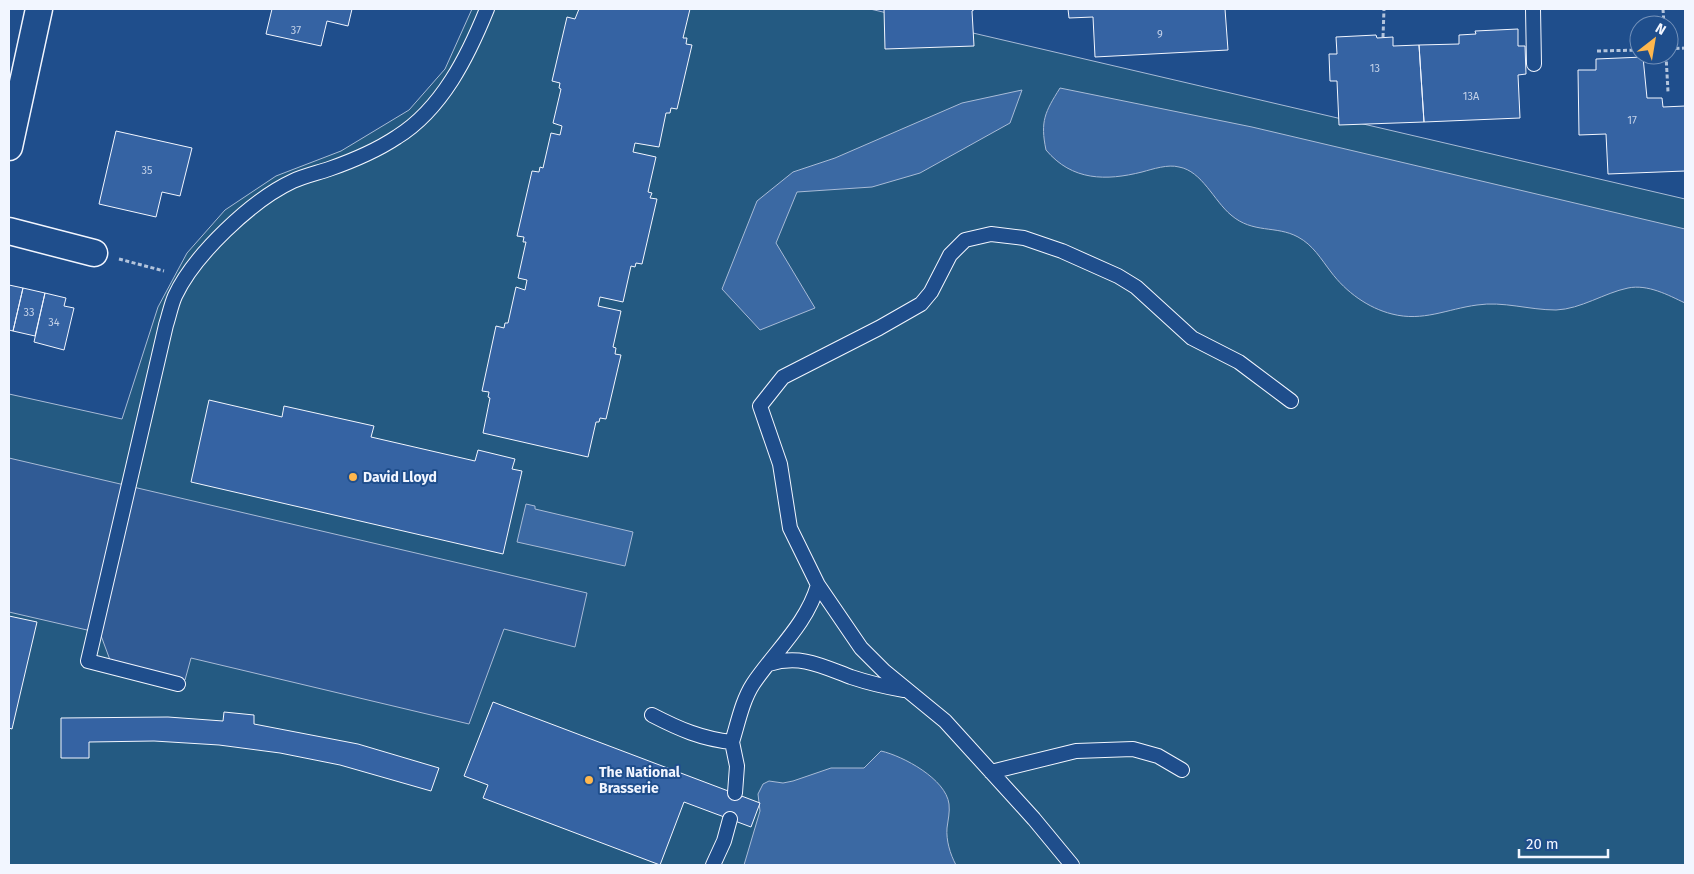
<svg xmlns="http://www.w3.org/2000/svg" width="1694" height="874" font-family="'Fira Sans',sans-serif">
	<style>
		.green { fill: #245a82; stroke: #a8bbd7 }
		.parking { fill: #305b95; stroke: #a8bbd7 }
		.water { fill: #3b69a3; stroke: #a8bbd7 }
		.building { fill: #3563a3; stroke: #f2f6ff }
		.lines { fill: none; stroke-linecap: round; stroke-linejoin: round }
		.lane-casing { stroke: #f2f6ff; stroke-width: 16 }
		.street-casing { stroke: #f2f6ff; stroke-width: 29 }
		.path { stroke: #b3c4dc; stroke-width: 3; stroke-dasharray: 4 2.5; stroke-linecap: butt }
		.lane { stroke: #1f4e8c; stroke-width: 14 }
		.street { stroke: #1f4e8c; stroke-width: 26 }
		.poi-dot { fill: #ffb74d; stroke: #1f4e8c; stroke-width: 2 }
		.labels { text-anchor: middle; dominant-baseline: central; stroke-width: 4; stroke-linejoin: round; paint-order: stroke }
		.number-label { font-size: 11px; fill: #c3d1e8 }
		.poi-label { font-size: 14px; font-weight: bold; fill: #f2f6ff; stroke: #1f4e8c; text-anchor: start }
	</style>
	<rect width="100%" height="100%" fill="#1f4e8c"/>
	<!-- green -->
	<path class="green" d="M472 9H870L1685 199V865H9V394L122 419 158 307 187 253 225 210 276 176 341 151 409 110 445 69Z"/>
	<!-- parking -->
	<path class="parking" d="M9 458 587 593 575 647 504 629 469 724 191 658 185 680 110 660 100 633 9 612Z"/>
	<!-- water -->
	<path class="water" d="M1060 88 1252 127 1685 229V303C1668 295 1648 284 1628 288 1604 293 1581 309 1556 310 1529 310 1503 301 1477 305 1447 309 1423 322 1392 314 1368 308 1346 292 1331 272 1321 259 1313 245 1298 237 1276 225 1253 234 1231 215 1214 201 1202 171 1179 167 1168 164 1153 169 1142 172 1106 181 1072 181 1046 150 1040 121 1045 112 1060 88Z
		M1022 90 1010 123 920 173 872 187 797 192 776 243 815 308 760 330 722 289 757 201 793 172 835 158 962 103Z
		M526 504 535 506V509L633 532 625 566 517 542Z
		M881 751C903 756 946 779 949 804 950 812 948 820 947 828 946 840 950 854 956 865H744L760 811 758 794 763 784 769 781 783 783 793 781 831 768H864Z"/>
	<!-- building -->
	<path class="building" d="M272 9H352L348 26 327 21 321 46 266 34Z
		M579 9H690L683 38H687L686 44 692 45 677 109 671 108 670 113H666L659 147 635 143 633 152 656 157 648 192 652 193 650 198 657 199 642 264 636 263 635 267 631 266 623 302 600 297 598 306 621 311 613 347 616 348 615 354 621 355 606 419 600 418 599 422H596L588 457 483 433 490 398 488 397 489 392 482 391 496 326 504 328 505 323H508L516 287 525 290 527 280 518 278 526 242H523L524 237 517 236 532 171 539 172 540 167 543 168 551 133 560 135 562 126 553 123 561 89 559 88 560 83 552 81 567 17 575 19Z
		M884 9H975L972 11 974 46 885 49Z
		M1068 9H1225L1228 50 1095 57 1093 17 1069 18Z
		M1518 29V46H1525L1526 74 1518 75 1520 118 1424 122 1419 45 1459 44V35L1476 34 1475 31Z
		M1376 35 1377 38 1393 37V46L1419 45 1424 122 1339 125 1337 81H1330L1329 54H1337L1336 37Z
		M1643 57 1647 98H1662L1663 107 1685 106V171L1608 174 1606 134 1579 135 1578 70H1596V59Z
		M116 131 192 148 180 196 162 192 156 217 99 204Z
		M9 285 23 288 13 331 9 330Z
		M23 288 45 293 35 336 13 331Z
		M45 293 66 298 64 306 74 308 64 350 34 342Z
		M209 400 282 417 284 406 374 426 371 437 475 461 478 450 515 459 512 469 522 471 503 554 191 482Z
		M9 616 37 622 12 729 9 728Z
		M493 702 760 803 751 827 684 802 660 865 483 798 488 785 464 776Z
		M224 712 254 715V724L358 744 439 768 431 791 340 765 280 753 219 745 154 741 89 742V758H61V718L168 717 223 721Z"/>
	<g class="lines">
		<defs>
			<path id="lane" d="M1533 9 1534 64
				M769 664C800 654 822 666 851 677 869 683 886 687 904 690
				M178 684 88 661 166 325C169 316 171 305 175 296 194 255 252 200 293 181 304 176 317 173 329 169 352 161 376 151 397 137 442 109 468 56 487 9
				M652 715C679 729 702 739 732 742L737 766 735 793
				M732 742C738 723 742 701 753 684 776 650 806 625 818 585
				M991 772 1076 751 1133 749 1158 756 1182 770
				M713 865 724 841 730 819
				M1072 865 1034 819 945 721 884 671 861 648 818 585 790 528 780 464 760 406 783 377 879 328 921 304 931 292 950 255 965 240 991 234 1024 238 1062 251 1118 276 1136 287 1192 338 1239 362 1291 401"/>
			<path id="street" d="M9 147 39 9
				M9 231 94 253"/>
		</defs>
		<!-- lane casing -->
		<use href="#lane" class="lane-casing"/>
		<!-- street casing -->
		<use href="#street" class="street-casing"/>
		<!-- path -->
		<path class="path" d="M1663 9 1664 25
			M1383 37 1384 9
			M1669 49 1685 48
			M1597 51 1639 50
			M1666 55 1668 92
			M119 259 164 271"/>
		<!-- lane -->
		<use href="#lane" class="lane"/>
		<!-- street -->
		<use href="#street" class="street"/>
	</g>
	<!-- markers -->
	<g class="poi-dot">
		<circle cx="353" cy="477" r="5"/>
		<circle cx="589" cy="780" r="5"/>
	</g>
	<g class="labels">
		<!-- number labels -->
		<g class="number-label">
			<text x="296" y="30">37</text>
			<text x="1160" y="34">9</text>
			<text x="1375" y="68">13</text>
			<text x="1471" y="96">13A</text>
			<text x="1632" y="120">17</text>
			<text x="147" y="170">35</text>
			<text x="29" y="312">33</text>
			<text x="54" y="322">34</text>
		</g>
		<!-- poi labels -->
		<g class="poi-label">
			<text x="363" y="477">David Lloyd</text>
			<text x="599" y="772">The National<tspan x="599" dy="16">Brasserie</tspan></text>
		</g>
	</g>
	<!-- border -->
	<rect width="1694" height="874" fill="none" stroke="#f2f6ff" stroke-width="20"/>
	<!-- north arrow -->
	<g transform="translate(1654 40) rotate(31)"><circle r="24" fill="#1f4e8c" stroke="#7391ba"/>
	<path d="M0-4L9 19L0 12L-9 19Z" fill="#ffb74d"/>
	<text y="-8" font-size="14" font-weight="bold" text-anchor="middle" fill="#f2f6ff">N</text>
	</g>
	<!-- scale -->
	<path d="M1519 849v8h89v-8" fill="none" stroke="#f2f6ff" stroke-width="2.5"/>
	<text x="1526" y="849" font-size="15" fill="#f2f6ff" stroke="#1f4e8c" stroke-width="4" paint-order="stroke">20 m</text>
</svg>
